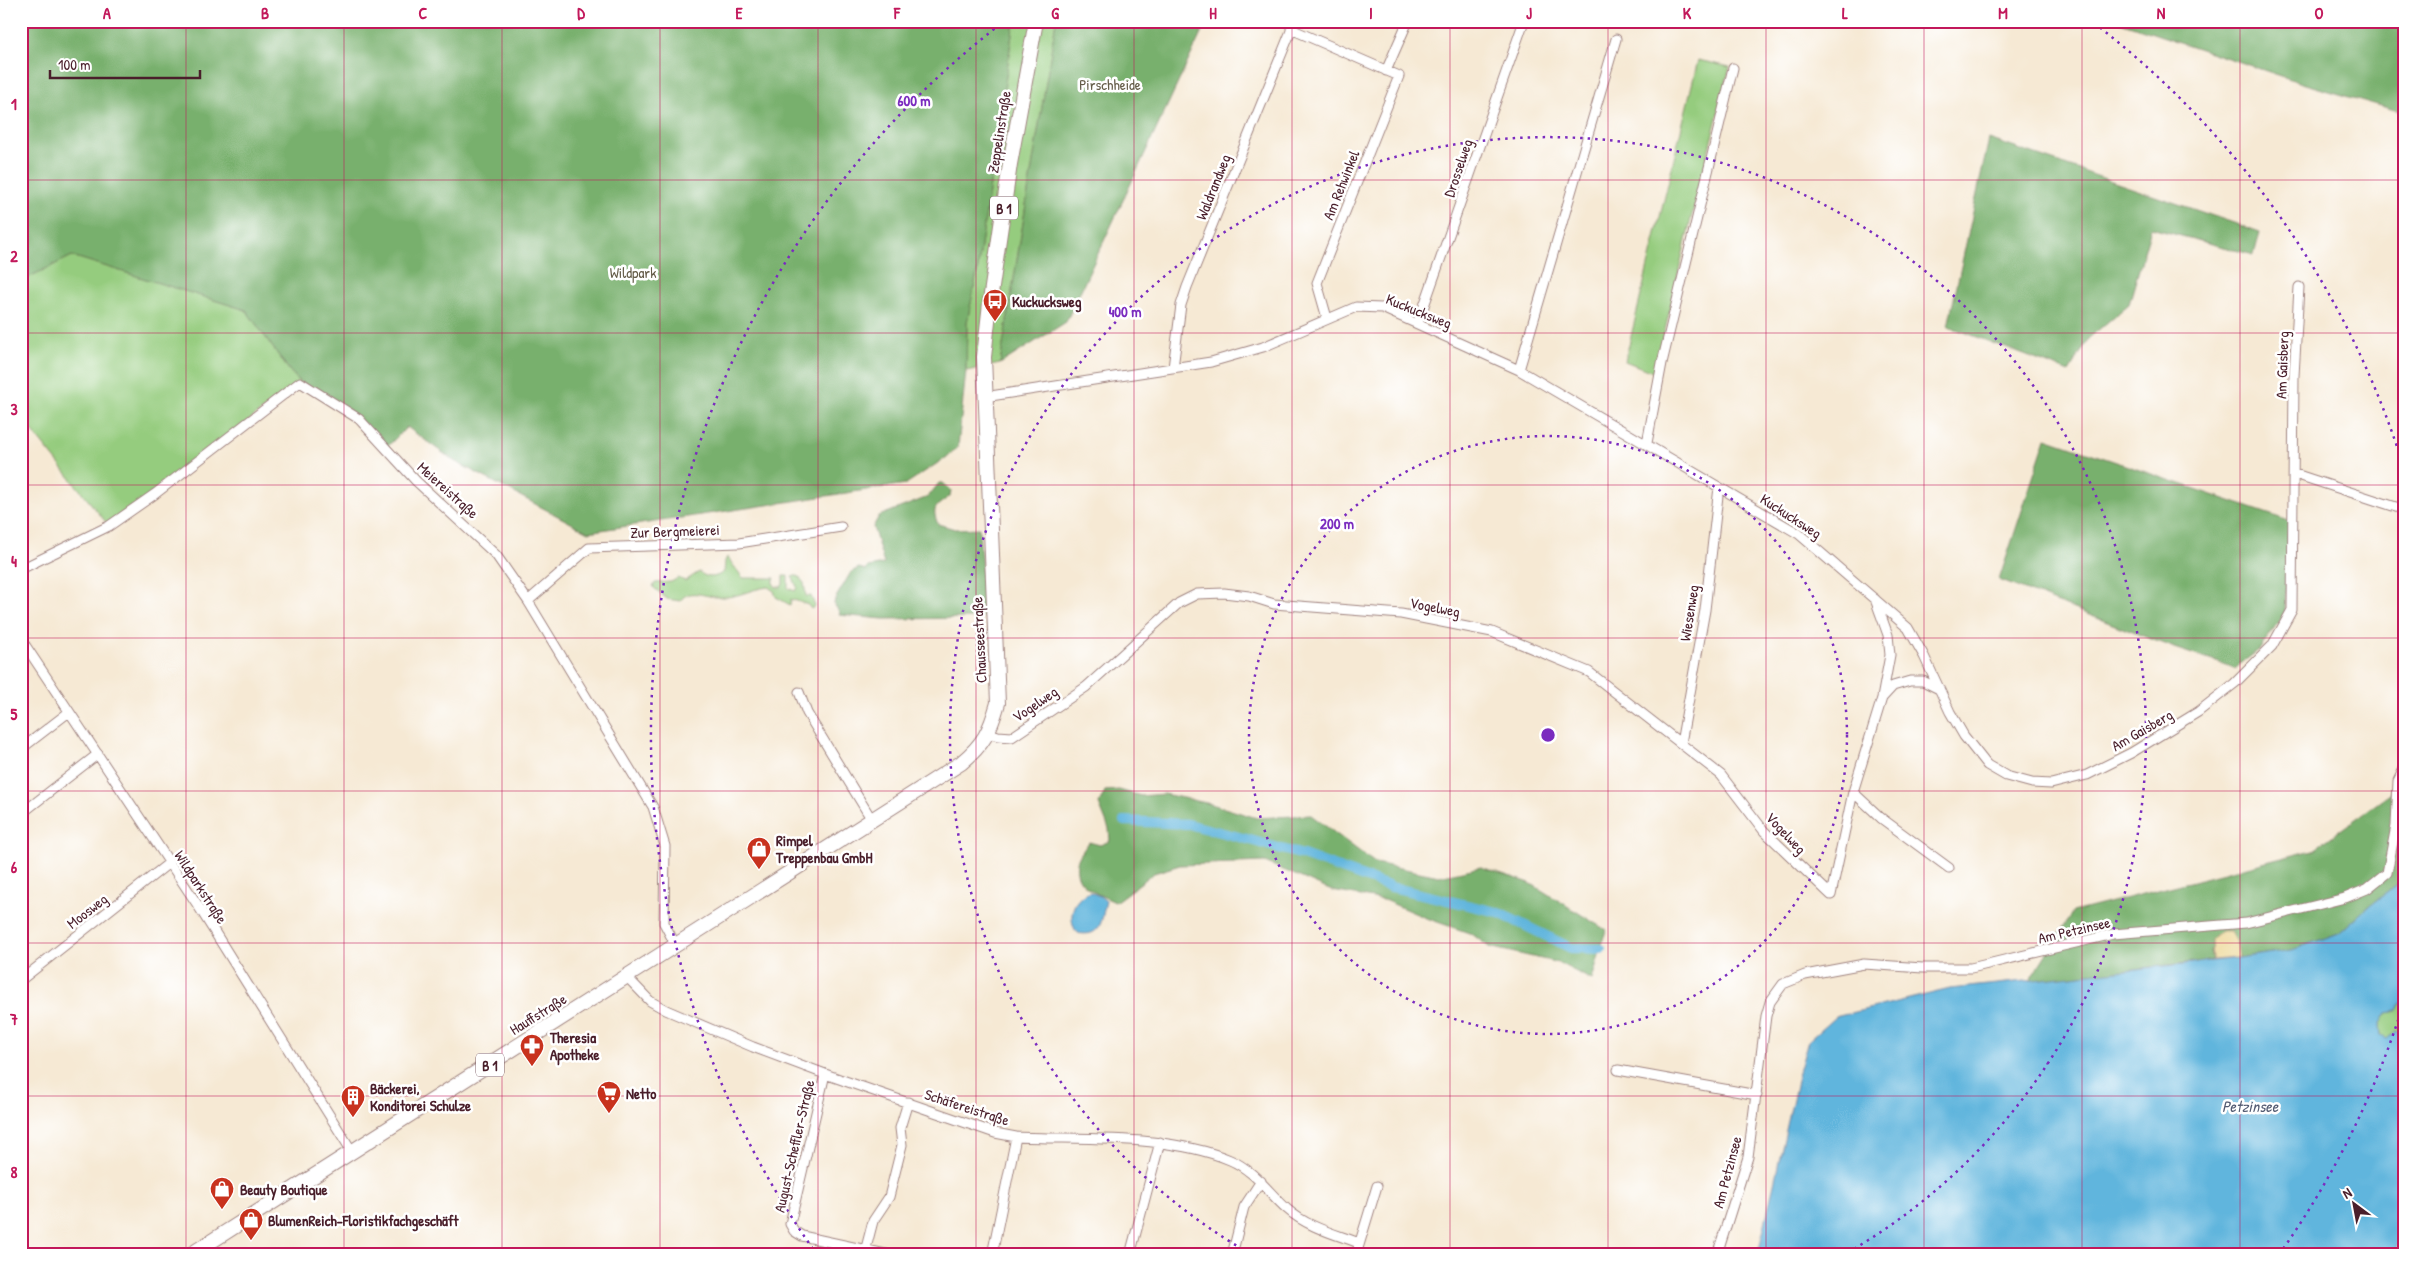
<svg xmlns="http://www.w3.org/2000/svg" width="2426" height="1276" font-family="'Patrick Hand',sans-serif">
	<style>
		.green { fill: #95cc7e; stroke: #707654 }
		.forest { fill: #78b06d; stroke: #61684c }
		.sand { fill: #eeda9e; stroke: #9c7c64 }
		.water { fill: #61b5dd; stroke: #566a84 }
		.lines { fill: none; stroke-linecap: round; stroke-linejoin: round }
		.canal { stroke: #61b5dd; stroke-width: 10 }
		.street-casing { stroke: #a08480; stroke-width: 11 }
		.primary-casing { stroke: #a08480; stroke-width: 16 }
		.street { stroke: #fff; stroke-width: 9 }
		.primary { stroke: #fff; stroke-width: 14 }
		.grid { fill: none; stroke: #c2185b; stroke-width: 1; stroke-opacity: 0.55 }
		.ring { fill: none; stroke: #7b2cbf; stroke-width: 2.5; stroke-dasharray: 2.5 5 }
		.labels { text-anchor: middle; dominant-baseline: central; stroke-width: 5; stroke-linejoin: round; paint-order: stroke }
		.shield { fill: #fff; stroke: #80626b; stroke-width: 1 }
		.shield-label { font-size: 14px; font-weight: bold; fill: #4a1f2b }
		.park-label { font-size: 15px; fill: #645c48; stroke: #fff }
		.street-label { font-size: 15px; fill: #4a1f2b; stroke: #fff }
		.poi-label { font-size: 15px; font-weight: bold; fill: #4a1f2b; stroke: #fff; text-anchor: start }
		.water-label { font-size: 16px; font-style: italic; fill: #535b72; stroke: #fff }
		.centre { fill: #7b2cbf; stroke: #fff; stroke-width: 2.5 }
		.ring-label { font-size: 15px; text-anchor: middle; font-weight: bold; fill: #7b2cbf; stroke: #fff; stroke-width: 5; stroke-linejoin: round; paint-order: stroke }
		.neatline { fill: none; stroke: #c2185b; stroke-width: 2 }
		.grid-label { font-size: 16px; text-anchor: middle; font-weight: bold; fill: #c2185b }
	</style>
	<rect width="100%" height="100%" fill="#fff"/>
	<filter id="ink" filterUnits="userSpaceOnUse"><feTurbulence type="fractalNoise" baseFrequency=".02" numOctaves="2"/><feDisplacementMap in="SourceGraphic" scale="10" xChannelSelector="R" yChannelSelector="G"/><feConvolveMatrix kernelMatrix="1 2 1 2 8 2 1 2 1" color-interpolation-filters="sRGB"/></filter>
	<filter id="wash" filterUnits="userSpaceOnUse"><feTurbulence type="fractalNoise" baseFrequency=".0096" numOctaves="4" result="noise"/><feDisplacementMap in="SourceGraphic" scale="20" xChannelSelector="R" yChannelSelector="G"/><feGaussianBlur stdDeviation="1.12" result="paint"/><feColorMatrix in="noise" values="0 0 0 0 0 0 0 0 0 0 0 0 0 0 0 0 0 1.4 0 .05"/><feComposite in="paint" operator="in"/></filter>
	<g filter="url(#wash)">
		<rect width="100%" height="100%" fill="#f6e9d4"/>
		<!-- green -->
		<path class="green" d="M1014 21H1056L1000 364 966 371 967 322 977 273Z
			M1698 60 1730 67 1691 219 1655 373 1625 361Z
			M72 256 246 310 289 370 300 382 109 526 21 417V281Z
			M727 557 743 578H775L773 583 776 587H781L783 584V576H788V588L795 591 797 587 792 576H798L804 583 806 596H811L815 606 811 609 808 605 791 599 790 605 776 597 774 591 768 587C749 589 737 599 716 597 703 596 689 588 680 601L667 599 653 587 655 583 671 582 678 578 685 581 699 572C708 579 715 578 724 572L725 561Z
			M2405 1003V1035L2396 1031 2387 1039 2381 1036 2380 1025 2387 1013 2397 1011 2400 1005Z"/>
		<!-- forest -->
		<path class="forest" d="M21 21H1014L977 273 967 322 966 371 958 447 947 457 906 484 588 532 454 461 407 427 385 449 359 419 300 382 289 370 246 310 72 256 21 281Z
			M1056 21H1207L1066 322 1000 364Z
			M2117 21H2405V113L2305 84Z
			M1989 139 2260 232 2254 255 2151 228 2129 304 2090 337 2069 372 1948 326Z
			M2046 438 2289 521 2285 612 2260 649 2235 668 2174 648 1999 580Z
			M939 483H943L951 490 950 496C938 506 930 506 938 524L955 529 979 528 985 615 982 618 883 619 839 615 840 613 834 604 835 599 851 572 859 568 866 570 868 567 884 564 873 527 879 516 928 497Z
			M2405 763V880L2371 904 2339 933 2292 950 2239 958V954L2210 950 2212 960 2029 981 2073 912 2313 850 2390 794Z
			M1119 790 1141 796 1164 794 1211 804 1257 818 1311 815 1375 863 1439 876 1481 867 1530 883 1606 930 1592 980 1559 963 1489 947 1472 934 1426 918 1384 900 1332 891 1265 862 1180 865 1154 873 1115 902C1098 894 1073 886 1077 863 1078 856 1085 848 1089 842L1100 845 1110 841 1109 829 1099 804 1105 791Z"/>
		<!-- sand -->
		<path class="sand" d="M2222 932H2230L2237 944 2239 958 2212 960 2211 940 2216 934Z"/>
		<!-- water -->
		<path class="water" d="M2405 880V1003L2400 1005 2397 1011 2387 1013 2380 1025 2381 1036 2387 1039 2396 1031 2405 1035V1207L2395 1255H1758L1799 1072 1808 1041 1835 1017 1950 989 2239 958 2292 950 2339 933 2371 904Z
			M1090 892 1100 896 1106 901C1101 920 1103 938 1077 933 1067 918 1072 898 1090 892Z"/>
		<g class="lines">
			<!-- canal -->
			<path class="canal" d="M1124 821 1188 824 1243 838 1303 855 1391 887 1497 912 1571 948 1601 949"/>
		</g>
	</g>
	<g filter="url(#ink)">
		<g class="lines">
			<defs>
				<path id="street" d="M1291 29 1399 76 1317 283 1327 318
					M1386 71 1408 21
					M1418 323 1524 21
					M1173 368 1181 305 1187 287 1295 21
					M1519 370 1616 39
					M984 397 1211 362 1263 347 1356 307 1382 308 1519 370 1799 534 1908 628 1924 656 1950 712 1964 736 1987 765 2006 776 2032 783 2051 784 2087 775 2131 753 2198 712 2235 683 2272 646 2292 610 2294 376 2299 287
					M1647 443 1662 363 1733 68
					M2295 474 2405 510
					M21 569 109 526 155 494 300 382 359 419 416 481 496 555 528 601 653 807 665 846 664 923 676 946
					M1875 599 1888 635 1890 655 1882 698
					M528 601 589 548 739 543 841 527
					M21 639 199 907 353 1153
					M799 692 807 713 872 820
					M989 733 998 736 1012 737 1086 687 1179 603 1197 594 1224 593 1249 596 1274 604 1401 614 1492 632 1589 672 1721 775 1764 831 1831 895
					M1681 743 1705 610 1719 487
					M21 749 69 712
					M1853 792 1881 818 1949 868
					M21 814 98 754
					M1831 895 1853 792 1882 698 1893 686 1910 681H1923L1939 689
					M627 977 650 1001 666 1010 753 1047 825 1074 995 1133 1016 1137C1083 1140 1168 1134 1230 1160 1254 1170 1269 1193 1287 1209 1307 1227 1335 1234 1359 1243
					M21 980 169 863
					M1618 1070 1757 1095
					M825 1074 790 1224 794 1231 802 1236 890 1255
					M866 1248 873 1221 889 1197 902 1145 900 1128 908 1102
					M992 1255 1016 1137
					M1130 1255 1160 1142
					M1232 1255 1244 1207 1261 1181
					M1356 1255 1377 1186
					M1717 1255 1748 1157 1766 1016 1770 1002 1783 984 1805 975 1864 964 1923 968H1971L2113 934 2246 923 2345 898 2367 889 2387 873 2396 826 2398 781 2405 767"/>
				<path id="primary" d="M190 1255 961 763C984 744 990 731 998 703L984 357 991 294 1010 164 1036 21"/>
			</defs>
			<!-- street casing -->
			<use href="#street" class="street-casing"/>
			<!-- primary casing -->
			<use href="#primary" class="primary-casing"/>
			<!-- street -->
			<use href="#street" class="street"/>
			<!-- primary -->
			<use href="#primary" class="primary"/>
		</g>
	</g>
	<!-- grid -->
	<path class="grid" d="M186 21V1255M344 21V1255M502 21V1255M660 21V1255M818 21V1255M976 21V1255M1134 21V1255M1292 21V1255M1450 21V1255M1608 21V1255M1766 21V1255M1924 21V1255M2082 21V1255M2240 21V1255M21 180H2405M21 333H2405M21 485H2405M21 638H2405M21 791H2405M21 943H2405M21 1096H2405"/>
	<!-- distance rings -->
	<g class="ring">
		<circle cx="1548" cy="735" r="299"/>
		<path d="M1249 1253A598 598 0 1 1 1847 1253"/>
		<path d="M2403 1005A897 897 0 0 1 2283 1249M813 1249A897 897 0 0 1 1002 23M2094 23A897 897 0 0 1 2403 465"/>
	</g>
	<!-- icons -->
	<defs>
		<symbol id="bus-pin" viewBox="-11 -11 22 30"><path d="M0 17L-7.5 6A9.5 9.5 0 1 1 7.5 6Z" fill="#c8321e" stroke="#fff"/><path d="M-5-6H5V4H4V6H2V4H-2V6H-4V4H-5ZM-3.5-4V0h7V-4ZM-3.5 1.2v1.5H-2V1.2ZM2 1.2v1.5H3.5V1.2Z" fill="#fff"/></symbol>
		<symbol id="shop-pin" viewBox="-11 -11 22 30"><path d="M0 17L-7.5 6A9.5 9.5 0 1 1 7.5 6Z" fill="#c8321e" stroke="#fff"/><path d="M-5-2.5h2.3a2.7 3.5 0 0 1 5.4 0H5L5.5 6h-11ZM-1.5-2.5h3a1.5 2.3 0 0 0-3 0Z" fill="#fff"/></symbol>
		<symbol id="pharmacy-pin" viewBox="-11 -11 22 30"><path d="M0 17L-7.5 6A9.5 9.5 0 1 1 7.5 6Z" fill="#c8321e" stroke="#fff"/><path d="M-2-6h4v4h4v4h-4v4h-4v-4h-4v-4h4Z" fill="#fff"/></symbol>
		<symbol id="supermarket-pin" viewBox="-11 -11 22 30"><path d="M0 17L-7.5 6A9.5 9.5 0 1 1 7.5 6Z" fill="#c8321e" stroke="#fff"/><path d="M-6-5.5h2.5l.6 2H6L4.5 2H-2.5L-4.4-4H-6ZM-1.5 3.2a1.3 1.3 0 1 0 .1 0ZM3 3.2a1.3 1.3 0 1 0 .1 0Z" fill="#fff"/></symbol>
		<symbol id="building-pin" viewBox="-11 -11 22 30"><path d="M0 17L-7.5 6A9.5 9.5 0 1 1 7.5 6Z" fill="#c8321e" stroke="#fff"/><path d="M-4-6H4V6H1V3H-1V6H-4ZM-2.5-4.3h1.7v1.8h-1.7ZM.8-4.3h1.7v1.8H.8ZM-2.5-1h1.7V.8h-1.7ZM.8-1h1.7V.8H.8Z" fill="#fff"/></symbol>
	</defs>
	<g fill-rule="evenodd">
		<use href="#bus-pin" x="981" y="287" width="28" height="38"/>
		<use href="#shop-pin" x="745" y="835" width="28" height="38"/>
		<use href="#pharmacy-pin" x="518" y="1032" width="28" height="38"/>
		<use href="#supermarket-pin" x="595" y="1079" width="28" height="38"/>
		<use href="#building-pin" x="339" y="1083" width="28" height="38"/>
		<use href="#shop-pin" x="208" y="1175" width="28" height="38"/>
		<use href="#shop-pin" x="237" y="1206" width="28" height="38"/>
	</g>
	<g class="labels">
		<!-- shield labels -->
		<g class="shield">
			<rect x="990" y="196.5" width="28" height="23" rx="4"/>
			<rect x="476" y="1053.5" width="28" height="23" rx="4"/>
		</g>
		<g class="shield-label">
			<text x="1004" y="208">B 1</text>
			<text x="490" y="1065">B 1</text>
		</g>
		<!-- park labels -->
		<g class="park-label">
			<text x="1110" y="84">Pirschheide</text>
			<text x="633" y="272">Wildpark</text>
		</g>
		<!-- street labels -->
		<g class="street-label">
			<text transform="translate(999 132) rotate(-81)">Zeppelinstraße</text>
			<text transform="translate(1458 168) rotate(-71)">Drosselweg</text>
			<text transform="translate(1341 185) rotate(-68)">Am Rehwinkel</text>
			<text transform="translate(1213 187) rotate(-68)">Waldrandweg</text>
			<text transform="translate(1419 311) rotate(22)">Kuckucksweg</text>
			<text transform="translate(2282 365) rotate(-88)">Am Gaisberg</text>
			<text transform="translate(448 490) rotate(42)">Meiereistraße</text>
			<text transform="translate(1791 516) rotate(33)">Kuckucksweg</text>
			<text transform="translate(675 531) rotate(-2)">Zur Bergmeierei</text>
			<text transform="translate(1435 607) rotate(11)">Vogelweg</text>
			<text transform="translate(1689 613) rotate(-81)">Wiesenweg</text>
			<text transform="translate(979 640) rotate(-93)">Chausseestraße</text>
			<text transform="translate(1035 704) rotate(-34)">Vogelweg</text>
			<text transform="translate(2142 730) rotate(-30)">Am Gaisberg</text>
			<text transform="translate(1786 833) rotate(47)">Vogelweg</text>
			<text transform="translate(201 887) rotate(57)">Wildparkstraße</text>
			<text transform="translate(87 911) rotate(-38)">Moosweg</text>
			<text transform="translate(2074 930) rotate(-13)">Am Petzinsee</text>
			<text transform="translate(538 1014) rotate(-32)">Hauffstraße</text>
			<text transform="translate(967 1107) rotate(18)">Schäfereistraße</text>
			<text transform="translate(794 1146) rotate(-77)">August-Scheffler-Straße</text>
			<text transform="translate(1727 1172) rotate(-75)">Am Petzinsee</text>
		</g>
		<!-- poi labels -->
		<g class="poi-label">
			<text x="1012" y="301">Kuckucksweg</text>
			<text x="776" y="840">Rimpel<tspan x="776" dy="17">Treppenbau GmbH</tspan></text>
			<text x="550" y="1037">Theresia<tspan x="550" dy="17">Apotheke</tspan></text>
			<text x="370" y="1088">Bäckerei,<tspan x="370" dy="17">Konditorei Schulze</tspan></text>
			<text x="626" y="1093">Netto</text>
			<text x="240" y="1189">Beauty Boutique</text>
			<text x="268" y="1220">BlumenReich-Floristikfachgeschäft</text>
		</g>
		<!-- water labels -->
		<g class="water-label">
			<text x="2250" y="1106">Petzinsee</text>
		</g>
	</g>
	<circle cx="1548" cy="735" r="8" class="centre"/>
	<g class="ring-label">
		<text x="914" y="106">600 m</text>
		<text x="1125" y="317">400 m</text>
		<text x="1337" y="529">200 m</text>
	</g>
	<!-- margin -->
	<rect width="2426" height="1276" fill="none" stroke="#fff" stroke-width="55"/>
	<!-- north arrow -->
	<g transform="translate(2354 1204) rotate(328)" stroke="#ffffff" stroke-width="4" paint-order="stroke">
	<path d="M0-4L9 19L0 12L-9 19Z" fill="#4a1f2b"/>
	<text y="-8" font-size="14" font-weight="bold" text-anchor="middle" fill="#4a1f2b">N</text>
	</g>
	<!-- scale -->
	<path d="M50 70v8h150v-8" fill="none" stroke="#4a1f2b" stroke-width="2.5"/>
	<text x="58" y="70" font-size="15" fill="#4a1f2b" stroke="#ffffff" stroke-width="4" paint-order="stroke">100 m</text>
	<rect x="28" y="28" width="2370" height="1220" class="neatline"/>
	<g class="grid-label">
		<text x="107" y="19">A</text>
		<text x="265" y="19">B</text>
		<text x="423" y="19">C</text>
		<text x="581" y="19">D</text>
		<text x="739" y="19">E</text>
		<text x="897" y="19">F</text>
		<text x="1055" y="19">G</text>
		<text x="1213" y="19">H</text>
		<text x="1371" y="19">I</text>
		<text x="1529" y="19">J</text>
		<text x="1687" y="19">K</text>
		<text x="1845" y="19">L</text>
		<text x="2003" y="19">M</text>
		<text x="2161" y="19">N</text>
		<text x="2319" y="19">O</text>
		<text x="14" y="110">1</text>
		<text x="14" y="262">2</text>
		<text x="14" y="415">3</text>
		<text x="14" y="567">4</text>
		<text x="14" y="720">5</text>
		<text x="14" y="873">6</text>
		<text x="14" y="1025">7</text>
		<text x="14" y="1178">8</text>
	</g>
</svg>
